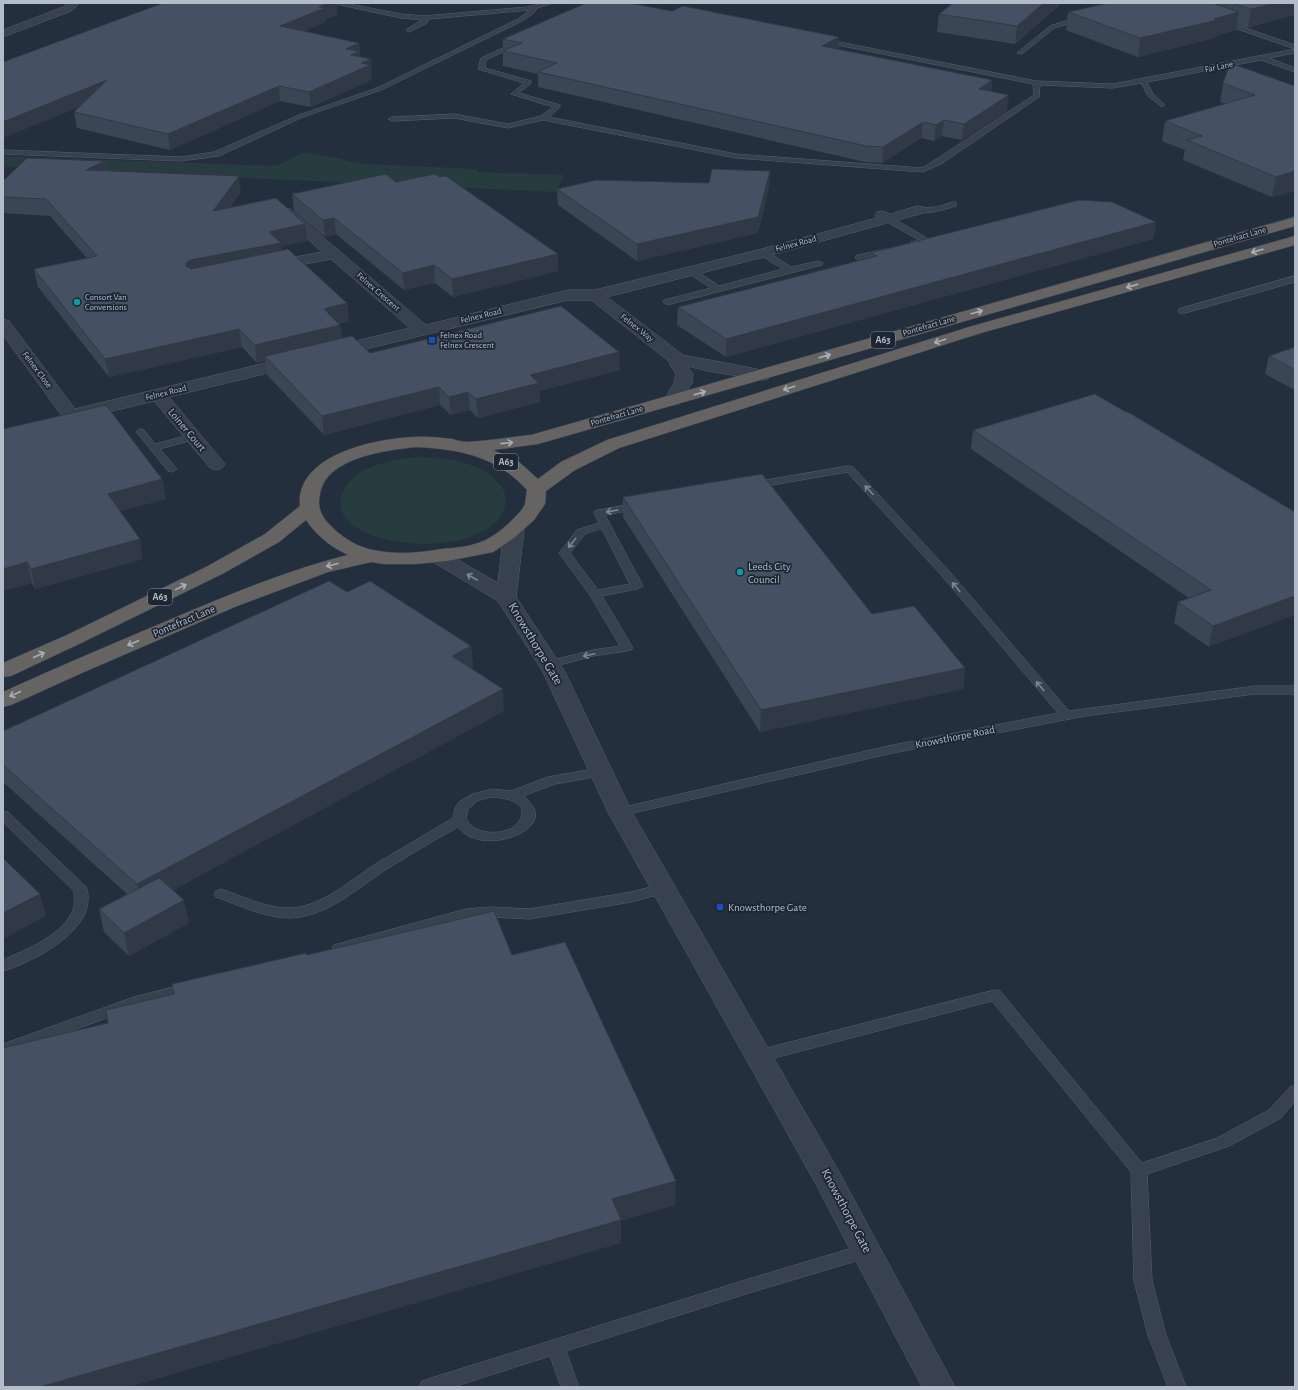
<svg xmlns="http://www.w3.org/2000/svg" width="1298" height="1390" font-family="'Alegreya Sans',sans-serif">
	<style>
		.green { fill: #263c3f }
		.lines { fill: none; stroke-linecap: round; stroke-linejoin: round }
		.service-casing { stroke: #565f6c; stroke-width: 1 }
		.minor-casing { stroke: #565f6c; stroke-width: 1 }
		.tertiary-casing { stroke: #565f6c; stroke-width: 1 }
		.trunk-casing { stroke: #434c59; stroke-width: 1 }
		.service { fill: #38414e; fill-rule: evenodd }
		.minor { fill: #38414e; fill-rule: evenodd }
		.tertiary { fill: #38414e; fill-rule: evenodd }
		.trunk { fill: #656462; fill-rule: evenodd }
		.wall { fill: #3b4654 }
		.shaded-wall { fill: #303945 }
		.building { fill: #455162; stroke: #303945 }
		.oneway { stroke: #a8afba }
		.oneway2 { stroke: #7c8592 }
		.culture-dot { fill: #0f9aa8; stroke: #1d2633; stroke-width: 1.5 }
		.transit-dot { fill: #1a4fb4; stroke: #1d2633; stroke-width: 1.5 }
		.labels { text-anchor: middle; dominant-baseline: central; stroke-width: 3.5; stroke-linejoin: round; paint-order: stroke }
		.far-street-label { font-size: 9px; fill: #b4bcc9; stroke: #1d2633 }
		.far-poi-label { font-size: 9px; fill: #b4bcc9; stroke: #1d2633; text-anchor: start }
		.shield { fill: #1d2633; stroke: #878f9c; stroke-width: 1 }
		.shield-label { font-size: 10px; font-weight: bold; fill: #b4bcc9 }
		.street-label { font-size: 11px; fill: #b4bcc9; stroke: #1d2633 }
		.poi-label { font-size: 11px; fill: #b4bcc9; stroke: #1d2633; text-anchor: start }
		.near-street-label { font-size: 13px; fill: #b4bcc9; stroke: #1d2633 }
	</style>
	<rect width="100%" height="100%" fill="#242f3e"/>
	<!-- green -->
	<path class="green" d="M305 152 365 164 477 169V172L564 175 556 192 3 167V156L277 166Z
		M418 457C441 458 468 460 488 473 492 476 496 480 499 484 506 490 507 501 504 509 480 567 321 546 342 494 354 465 391 460 418 457Z"/>
	<g class="lines">
		<defs>
			<path id="service" d="M332 3H344L401 14 424 16 527 7 543 3H553L537 8 534 13 522 21 381 90 303 117 219 156 181 161 3 154V150L181 157 214 152 299 115 377 88 518 19 530 10 429 19 427 23 409 32 407 31V29L422 20 401 18Z
				M1083 16 1086 18 1085 19 1054 28 1022 54 1017 53 1050 26Z
				M1222 20 1295 45V49L1220 23 1219 22Z
				M824 39 1036 81 1113 84 1295 49V53L1269 58 1295 68V72L1261 60 1147 82 1153 94 1165 105 1162 107 1148 96 1141 83 1113 88 1040 85 1039 97 941 164 923 172 736 158 543 120 508 128 454 118 392 121 388 119 392 117 454 114 508 124 541 116 553 107 511 94 524 83 478 69 481 58 518 41 520 42V44L486 60 485 68 531 81V83L519 93 560 105V107L549 117 736 154 922 168 935 160 1034 95 1033 84 822 42 821 41Z
				M953 202H956V206C946 209 923 217 914 210L918 208 937 207Z
				M885 217H891L930 240 917 246H911V242L919 240 885 221Z
				M886 249 890 251 889 253 859 260 855 258 856 256Z
				M760 251H766L791 267 819 261 823 263 822 265 667 305 663 302 664 300 711 288 688 273 687 271 688 269H694L719 286 783 269 760 255 759 253Z
				M1295 276V282L1185 313H1179L1178 311 1179 309Z
				M141 429 144 430 155 444 193 434 198 437 196 439 160 449 177 469 172 472 168 471 138 434 136 432 138 430Z
				M849 466 853 467 950 572 1069 711 1255 686H1295V694H1255L1085 716 888 754 620 816 615 815 613 812 615 809 620 808 888 746 1058 713 942 576 847 472 755 488 750 485 755 482Z
				M638 503 643 506 642 508 605 515 643 586 637 589 602 596 633 648 631 650 627 651 593 656 549 668 545 666 543 664 545 662 593 650 620 646 590 595 559 553 577 530 599 523 594 513 595 511ZM602 529 630 584 598 590 570 553 585 534Z
				M601 768 605 769 607 772 605 775 555 784 523 796C527 798 529 801 532 805 552 832 480 857 458 827 434 840 410 855 387 869 357 888 327 917 290 918 265 918 239 905 216 897L214 894 216 891 221 889C243 896 265 908 288 908 319 909 352 879 377 863 402 848 428 833 453 818L455 808 460 801 473 794 492 789 511 791 548 777ZM492 797C500 798 508 798 516 803 528 810 520 824 510 829 497 835 472 834 466 818L468 809 477 801Z
				M3 811 8 812 86 887C88 891 88 894 88 899 89 933 31 963 3 971V960C27 949 65 935 74 907 75 902 74 896 74 891L3 822Z
				M663 884 668 886 670 889 668 892 631 902 529 919 491 917 466 919 339 953 334 951 332 948 334 945 466 909 491 907 529 909 631 892Z
				M190 983 195 984 197 988 195 992 142 1005 3 1056V1044L134 997Z
				M995 990 1000 991 1142 1163 1217 1138 1269 1110 1290 1087 1295 1085V1101L1281 1118 1229 1146 1147 1174 1152 1281 1166 1335 1186 1387H1168L1148 1335 1134 1281 1131 1172 992 1001 759 1062 754 1060 751 1056 754 1052 759 1050Z
				M867 1244 873 1246 875 1251 873 1256 752 1292 566 1351 579 1387H561L550 1356 453 1387H419L422 1381 428 1379 752 1278Z"/>
			<path id="minor" d="M918 206 923 207 925 210 923 213 768 256 607 297 683 355 762 370 768 371 770 375 768 379 762 380 708 371 687 366 693 374 692 383 679 404 673 405 667 404 664 400 674 383 676 374 670 365V362L591 300H568L333 357 327 356 325 352 327 348 410 328 331 259 295 266 290 264 287 261 290 258 322 252 278 212 280 209 285 208 290 209 426 325 568 290H595L758 250 877 218 875 215 877 212 882 211 890 214Z
				M3 319 9 321 75 409 295 356 301 357 303 361 301 365 169 397 225 464 222 468 216 470 210 468 154 401 71 421 65 420 3 335Z
				M514 524 521 526 524 530 516 597 565 672 632 812 838 1170 955 1387H922L817 1186 608 812 543 672 498 601 430 560 427 556 430 552 437 550 444 552 498 583 504 530 507 526Z"/>
			<path id="tertiary" d="M67 3H80L71 11 3 37V30L63 7Z"/>
			<path id="trunk" d="M1295 217V226L538 444 493 450 519 462 538 479 561 462 607 440 969 327 1295 236V245L981 333 619 448 575 470 546 491 545 504 534 520 514 538 493 552 447 561 416 564H384L371 562 328 572 237 606 84 672 11 705 3 707V692C60 666 117 642 174 618 231 594 288 570 348 555 331 547 317 536 306 520L279 542 222 574 81 643 11 676 3 677V663L67 635 208 566 265 534 300 506C295 454 378 438 416 437 428 436 441 438 452 439 457 440 462 442 467 442 488 441 510 437 531 435ZM417 447C460 449 498 457 527 490L525 504 523 508C514 520 493 539 478 543 467 547 454 548 442 549 420 553 396 555 373 550 357 547 341 537 329 524 321 516 317 506 320 494 326 457 387 450 417 447Z"/>
		</defs>
		<!-- service casing -->
		<use href="#service" class="service-casing"/>
		<!-- minor casing -->
		<use href="#minor" class="minor-casing"/>
		<!-- tertiary casing -->
		<use href="#tertiary" class="tertiary-casing"/>
		<!-- trunk casing -->
		<use href="#trunk" class="trunk-casing"/>
		<!-- service -->
		<use href="#service" class="service"/>
		<!-- minor -->
		<use href="#minor" class="minor"/>
		<!-- tertiary -->
		<use href="#tertiary" class="tertiary"/>
		<!-- trunk -->
		<use href="#trunk" class="trunk"/>
	</g>
	<!-- wall -->
	<path class="wall" d="M953 3H1062L1015 44 937 32 939 14Z
		M1108 3H1295L1248 28 1237 24 1236 30 1215 36V38L1138 57 1066 30 1068 12Z
		M672 11 839 37 838 49 992 80 991 91 1007 111 962 140 942 136 934 141 921 138 882 163 865 162 538 87V74L503 66V39Z
		M338 14 326 19V22L304 31 359 43 360 57 372 73 371 74V80L311 107 280 101 170 150 77 128 74 112 79 108 3 62Z
		M1223 83 1295 86V191L1272 197 1183 160 1185 150 1162 141 1165 121 1225 104 1220 102Z
		M105 161 107 171 241 192 230 207 305 224 307 241 282 246V250L347 303 349 321 339 324 340 325 342 338 370 353 620 370 539 391 540 402 478 418 470 410 451 415 440 405 324 435 267 375 266 361 257 363 242 347 109 377 38 287 34 269 87 258 50 216 3 213V181Z
		M770 171 769 187 758 233 637 261 558 205 557 189 709 183Z
		M396 182 558 254V271L453 297 435 283 404 290 336 234 325 237 294 211 292 194Z
		M1156 222 1153 239 726 357 677 325 678 307 870 258V253Z
		M1295 347V390L1265 374 1269 356Z
		M1126 412 1295 512 1209 647 1174 623 1178 602 1189 598 971 449 973 430Z
		M3 429 162 479 166 499 120 511 143 559 35 589 32 583 3 591Z
		M623 497 872 614 965 668 963 689 760 732 623 517Z
		M347 592 471 646 473 667 471 668 504 711 173 890 189 923 129 956 104 932 99 909 127 894 3 782V731Z"/>
	<!-- shaded-wall -->
	<path class="shaded-wall" d="M329 3H337L338 14 326 19V22L281 40 280 26 319 7Z
		M1044 3H1062L1015 44 1017 26Z
		M1277 3H1295V15L1248 28 1251 9Z
		M1239 12 1236 30 1215 36V38L1138 57 1140 38Z
		M839 37 838 52 822 46Z
		M359 43 360 57V66L346 49Z
		M371 59 372 73 371 74V80L311 107 309 92 361 63Z
		M107 80 110 95 3 138V122Z
		M992 80 991 96 979 89Z
		M279 86 280 101 170 150 168 134Z
		M1009 95 1007 111 962 140 964 124Z
		M944 120 942 136 934 141 936 125Z
		M923 122 921 138 882 163 883 147Z
		M105 161 108 177 86 170Z
		M770 171 769 187 758 233 637 261V244Z
		M1295 171V191L1272 197 1276 177Z
		M239 176 241 192 215 228 213 211Z
		M334 218 336 234 325 237 323 220Z
		M1156 222 1153 239 726 357V339Z
		M305 224 307 241 282 246 283 260 188 283 186 263 190 260 269 232Z
		M558 254V271L453 297 452 279Z
		M434 265 435 283 404 290 403 273Z
		M347 303 349 321 326 327 324 309Z
		M340 325 342 343 265 356 266 361 257 363 255 345Z
		M239 329 242 347 109 377 105 359Z
		M619 352 620 370 539 391 540 402 478 418 476 399 530 375Z
		M439 387 440 405 324 435 322 416Z
		M468 392 470 410 451 415 449 397Z
		M162 479 166 499 112 513 108 494Z
		M140 539 143 559 35 589 31 569Z
		M27 562 32 583 3 591V569Z
		M1295 596V615L1209 647 1213 626Z
		M471 646 473 667 453 677 452 656Z
		M965 668 963 689 760 732 761 710Z
		M503 689 504 711 142 907 137 884Z
		M40 894 46 916 3 939V913Z
		M184 900 189 923 129 956 124 933Z
		M676 1181 675 1205 621 1221V1243L129 1387H40L612 1199Z"/>
	<!-- building -->
	<path class="building" d="M163 3H329L319 7 325 8 280 26 359 43 346 49 359 51 351 55 371 59 361 63 370 65 309 92 279 86 168 134 74 112 107 80 3 122V62Z
		M586 3H629L672 11 683 6 839 37 822 46 992 80 979 89 1009 95 964 124 944 120 936 125 923 122 883 147 866 146 538 72 557 63 503 51 522 43 503 39Z
		M953 3H1044L1017 26 939 14Z
		M1108 3H1212L1239 12 1214 19 1218 20 1140 38 1068 12Z
		M1231 3H1277L1251 9Z
		M1230 63 1295 86V171L1276 177 1187 140 1202 136 1165 121 1255 95 1223 83Z
		M27 158 105 161 86 170 239 176 213 211 276 198 305 224 269 232 281 243 190 260 186 263V266L191 269 288 249 347 303 324 309 340 325 255 345 239 329 105 359 34 269 97 256 46 199 3 197V181Z
		M712 169 770 171 758 217 637 244 557 189 596 180 709 183Z
		M386 174 396 182 435 174 440 177 446 176 558 254 452 279 434 265 403 273 334 218 323 220 292 194Z
		M1079 200 1112 202 1156 222 726 339 678 307 877 256 870 253Z
		M561 306 619 352 530 375 539 383 476 399 468 392 449 397 439 387 322 416 265 356 352 336 370 353Z
		M1295 347V370L1269 356Z
		M1095 394 1126 412H1128L1295 512V596L1213 626 1178 602 1211 590 973 430Z
		M106 405 162 479 108 494 140 539 31 569 27 562 3 569V429Z
		M762 474 872 614 914 606 965 668 761 710 623 497Z
		M329 581 347 592 370 581 471 646 452 656 503 689 137 884 3 765V731Z
		M3 858 40 894 3 913Z
		M159 878 184 900 124 933 99 909Z
		M494 911 512 955 565 942 676 1181 612 1199 621 1220 40 1387H3V1048L108 1023 106 1010 174 994 172 984 306 953 307 955Z"/>
	<!-- one-way arrows -->
	<defs><path id="oneway-shaft" d="M-6 0H5M1.5-3L5.5 0L1.5 3" fill="none" stroke-width="1.6" stroke-linecap="round" stroke-linejoin="round"/></defs>
	<g class="oneway">
		<use href="#oneway-shaft" transform="translate(1257 251) rotate(164)"/>
		<use href="#oneway-shaft" transform="translate(1132 286) rotate(164)"/>
		<use href="#oneway-shaft" transform="translate(977 312) rotate(-16)"/>
		<use href="#oneway-shaft" transform="translate(940 341) rotate(162)"/>
		<use href="#oneway-shaft" transform="translate(825 356) rotate(-16)"/>
		<use href="#oneway-shaft" transform="translate(789 388) rotate(162)"/>
		<use href="#oneway-shaft" transform="translate(700 393) rotate(-16)"/>
		<use href="#oneway-shaft" transform="translate(507 443) rotate(-6)"/>
		<use href="#oneway-shaft" transform="translate(332 565) rotate(166)"/>
		<use href="#oneway-shaft" transform="translate(181 587) rotate(-26)"/>
		<use href="#oneway-shaft" transform="translate(133 643) rotate(157)"/>
		<use href="#oneway-shaft" transform="translate(39 655) rotate(-24)"/>
		<use href="#oneway-shaft" transform="translate(15 694) rotate(155)"/>
	</g>
	<g class="oneway2">
		<use href="#oneway-shaft" transform="translate(869 490) rotate(-132)"/>
		<use href="#oneway-shaft" transform="translate(612 511) rotate(170)"/>
		<use href="#oneway-shaft" transform="translate(572 543) rotate(129)"/>
		<use href="#oneway-shaft" transform="translate(472 577) rotate(-150)"/>
		<use href="#oneway-shaft" transform="translate(956 587) rotate(-130)"/>
		<use href="#oneway-shaft" transform="translate(589 655) rotate(168)"/>
		<use href="#oneway-shaft" transform="translate(1040 686) rotate(-130)"/>
	</g>
	<!-- markers -->
	<g class="culture-dot">
		<circle cx="77" cy="302" r="4"/>
		<circle cx="740" cy="572" r="4"/>
	</g>
	<g class="transit-dot">
		<rect x="428" y="336" width="8" height="8" rx="2"/>
		<rect x="716" y="903" width="8" height="8" rx="2"/>
	</g>
	<g class="labels">
		<!-- far-street labels -->
		<g class="far-street-label">
			<text transform="translate(1219 67) rotate(-12)">Far Lane</text>
			<text transform="translate(1240 237) rotate(-16)">Pontefract Lane</text>
			<text transform="translate(796 244) rotate(-15)">Felnex Road</text>
			<text transform="translate(378 292) rotate(41)">Felnex Crescent</text>
			<text transform="translate(481 316) rotate(-14)">Felnex Road</text>
			<text transform="translate(929 326) rotate(-16)">Pontefract Lane</text>
			<text transform="translate(637 328) rotate(38)">Felnex Way</text>
			<text transform="translate(37 370) rotate(53)">Felnex Close</text>
			<text transform="translate(166 393) rotate(-14)">Felnex Road</text>
			<text transform="translate(617 416) rotate(-16)">Pontefract Lane</text>
		</g>
		<!-- far-poi labels -->
		<g class="far-poi-label">
			<text x="85" y="297">Consort Van<tspan x="85" dy="10">Conversions</tspan></text>
			<text x="440" y="335">Felnex Road<tspan x="440" dy="10">Felnex Crescent</tspan></text>
		</g>
		<!-- shield labels -->
		<g class="shield">
			<rect x="871" y="332" width="24" height="16" rx="3"/>
			<rect x="494" y="454" width="24" height="16" rx="3"/>
			<rect x="148" y="589" width="24" height="16" rx="3"/>
		</g>
		<g class="shield-label">
			<text x="883" y="340">A63</text>
			<text x="506" y="462">A63</text>
			<text x="160" y="597">A63</text>
		</g>
		<!-- street labels -->
		<g class="street-label">
			<text transform="translate(187 430) rotate(50)">Loiner Court</text>
			<text transform="translate(184 621) rotate(-23)">Pontefract Lane</text>
			<text transform="translate(955 737) rotate(-11)">Knowsthorpe Road</text>
		</g>
		<!-- poi labels -->
		<g class="poi-label">
			<text x="748" y="566">Leeds City<tspan x="748" dy="13">Council</tspan></text>
			<text x="728" y="907">Knowsthorpe Gate</text>
		</g>
		<!-- near-street labels -->
		<g class="near-street-label">
			<text transform="translate(535 644) rotate(59)">Knowsthorpe Gate</text>
			<text transform="translate(846 1211) rotate(62)">Knowsthorpe Gate</text>
		</g>
	</g>
	<!-- border -->
	<rect width="1298" height="1390" fill="none" stroke="#b4bcc9" stroke-width="8"/>
</svg>
